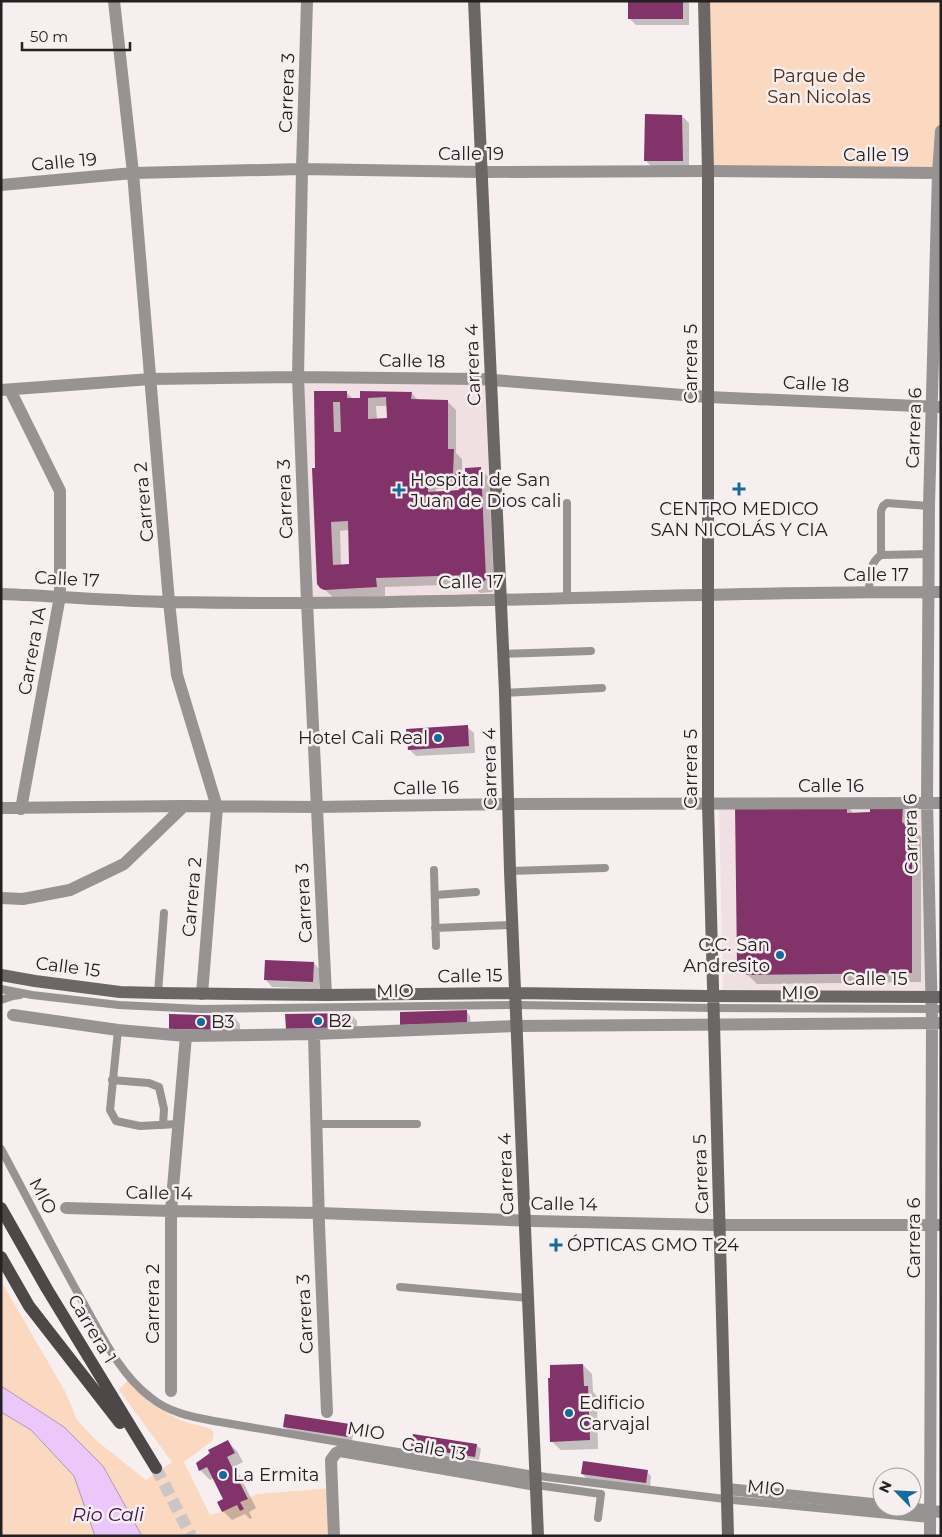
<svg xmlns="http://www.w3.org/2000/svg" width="942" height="1537" font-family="Montserrat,sans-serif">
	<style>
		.built { fill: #f1e0e3 }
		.green { fill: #fbd9c1 }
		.water { fill: #ebc8f9; stroke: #af96b8 }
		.shadow { fill: #0003; fill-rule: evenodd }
		.building { fill: #823369; fill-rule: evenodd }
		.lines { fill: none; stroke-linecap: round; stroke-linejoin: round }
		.primary-tunnel { stroke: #ccc5c6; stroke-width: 12; stroke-dasharray: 12 6; stroke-linecap: butt }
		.lane { stroke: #969392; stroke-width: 8 }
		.street { stroke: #969392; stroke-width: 12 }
		.secondary { stroke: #6b6766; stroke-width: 12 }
		.primary { stroke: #4d4847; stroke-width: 12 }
		.poi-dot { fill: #166a9b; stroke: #f6eeef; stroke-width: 2 }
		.labels { text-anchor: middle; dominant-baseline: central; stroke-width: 5; stroke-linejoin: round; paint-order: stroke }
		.park-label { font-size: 18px; fill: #4c2b10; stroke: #f6eeef }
		.street-label { font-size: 18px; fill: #232021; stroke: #f6eeef }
		.poi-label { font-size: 18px; fill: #232021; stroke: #f6eeef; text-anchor: start }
		.water-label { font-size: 19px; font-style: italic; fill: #430d55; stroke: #f6eeef }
	</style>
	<rect width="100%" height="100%" fill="#f6eeef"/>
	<!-- built -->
	<path class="built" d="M298 377 491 380 500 600 307 602Z
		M926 804 927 995 723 994 719 805Z"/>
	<!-- green -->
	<path class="green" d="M704 1H941V131L938 173 708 171Z
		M1 1281 66 1393 77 1420 97 1441 146 1480 172 1462 119 1390 128 1380 150 1403 180 1420 211 1429 214 1434 212 1441 184 1462 210 1515 222 1512 237 1505 240 1511 244 1509 240 1502 256 1494 332 1488 334 1536H142L103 1466 64 1427 1 1386Z
		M1 1412 31 1430 74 1476 95 1536H1Z"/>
	<!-- water -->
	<path class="water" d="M1 1386 64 1427 103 1466 142 1536H95L74 1476 31 1430 1 1412Z"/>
	<!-- shadow -->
	<path class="shadow" d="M629 1H689V25H636L629 18Z
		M682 116 689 123V167H652L645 160Z
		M315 392H346L353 399H361V393H411L419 401H447L456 410V453L462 459V475H466L480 468 489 478 494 589 492 592 480 593 471 584 385 587V596L334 598 318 584ZM376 406H388V419L377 420ZM460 488V492H436V489ZM349 530 351 565 341 566 340 531Z
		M467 727 474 733 475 753 416 756 409 749Z
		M847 806 854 814H871L902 807 911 816V827L921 837V982L757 984 738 965Z
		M314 963 320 970 319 989 272 987 266 980Z
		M466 1011 470 1016 471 1027 401 1014Z
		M351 1014 357 1021V1034L287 1015Z
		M170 1015 234 1017 240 1024V1036L177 1035Z
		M583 1365 592 1374 593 1392 597 1396 598 1449 561 1450 551 1441Z
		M350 1425 354 1430 352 1441 289 1431 284 1427Z
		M228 1442 237 1451 243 1462 235 1466 256 1508 249 1512 252 1518 250 1519 245 1514 232 1520 223 1511 225 1499 214 1478 210 1480 200 1470 197 1464Z
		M476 1445 481 1449 479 1460 416 1451 412 1446Z
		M647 1472 651 1476 650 1487 586 1478 582 1473Z"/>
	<!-- building -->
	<path class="building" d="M628 1H683V19H628Z
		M645 114 682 115 683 161H644Z
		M314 391H347V398H360V391L412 392 411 399 448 400V449H454L453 474H465V468L481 467 486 579 483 583 481 585H470L469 575 376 578 377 587 324 590 320 588 317 584 312 468H315ZM386 397 387 418 368 419V398ZM333 402H340L341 432H334ZM458 480 459 490 428 492V481ZM348 521 349 564 333 565 331 522Z
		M468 725 469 746 408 750 406 729Z
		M870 804 903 805 902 822 907 826H912V973L747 975 737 965 735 805H847V813L870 812Z
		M265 960 314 962 313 982 264 980Z
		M467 1010V1023L400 1025V1012Z
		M351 1013V1028L286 1029 285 1014Z
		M169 1014 234 1016V1030L169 1029Z
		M583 1364 584 1386H588L590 1440 550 1442 548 1378H550V1365Z
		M285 1414 350 1424 348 1437 283 1427Z
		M413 1434 477 1444 475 1457 411 1447Z
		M228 1440 235 1453 227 1457 248 1499 240 1502 244 1509 240 1511 237 1505 222 1512 217 1502 223 1499 207 1467 199 1471 196 1463 210 1453 208 1450Z
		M583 1461 648 1470 646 1483 581 1474Z"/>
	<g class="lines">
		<!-- primary-tunnel -->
		<path class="primary-tunnel" d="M156 1468 191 1536"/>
		<!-- lane -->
		<path class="lane" d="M567 503V597
			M881 555V511L883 506 887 503 929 506
			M869 592C870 578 868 564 881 555L929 554
			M503 654 591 651
			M505 693 602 688
			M434 870 436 946
			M510 871 605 868
			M435 895 476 892
			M435 928 513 925
			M1 989 32 995 119 1005 201 1009 517 1005 714 1008 941 1009
			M158 993 164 913
			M1 1000 13 996 20 995
			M118 1030 110 1110 116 1121 140 1126 178 1124
			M112 1080 149 1083 159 1087 164 1109 163 1125
			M316 1124H417
			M1 1149C29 1201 55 1253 84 1304 102 1336 120 1374 150 1397 168 1412 191 1417 214 1421L546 1477 733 1500 930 1519
			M400 1287 528 1298
			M536 1485 601 1494 598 1518"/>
		<!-- street -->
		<path class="street" d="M114 1 133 173 169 602 177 675 217 807 202 994
			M307 1 302 169 298 377 307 602 326 995
			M1 185 133 173 302 169 482 172 708 171 941 173
			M1 390 151 379 298 377 480 379 708 397 940 407
			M10 390 60 491V596L21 809
			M1 594C58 596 114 601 171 602 428 607 684 591 941 592
			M1 808 184 806 317 807 508 804 941 803
			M1 898 23 899 70 890 124 864 184 806
			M13 1015 118 1030 186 1036 314 1034 517 1026 941 1023
			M314 1034 319 1225 327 1412
			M66 1208 171 1211 319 1213 534 1221 713 1225H941
			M171 1391V1211L186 1036
			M727 1489 882 1505
			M899 1507 941 1512
			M334 1536 331 1460 336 1453 340 1451 536 1485
			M930 1536 932 1023 927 802 929 506 938 173 941 131"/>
		<!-- secondary -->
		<path class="secondary" d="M474 1 505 693 510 871 538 1536
			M704 1 708 171V804L728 1536
			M1 975 35 981 120 992 158 993 326 995 516 993 706 996 941 997"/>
		<!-- primary -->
		<path class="primary" d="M1 1208 47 1289 156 1468
			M1 1257 29 1306 120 1423"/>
	</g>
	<!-- markers -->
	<g class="poi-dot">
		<path d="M736.5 481.5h5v5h5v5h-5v5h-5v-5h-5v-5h5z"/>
		<path d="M396.5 482.5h5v5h5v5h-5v5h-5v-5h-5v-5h5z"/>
		<circle cx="438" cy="738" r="5"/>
		<circle cx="780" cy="955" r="5"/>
		<circle cx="318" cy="1021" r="5"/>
		<circle cx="201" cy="1022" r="5"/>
		<path d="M553.5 1237.5h5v5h5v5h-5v5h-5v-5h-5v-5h5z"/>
		<circle cx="569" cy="1413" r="5"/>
		<circle cx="223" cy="1475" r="5"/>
	</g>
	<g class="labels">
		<!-- park labels -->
		<g class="park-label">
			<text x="819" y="76">Parque de<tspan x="819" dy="21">San Nicolas</tspan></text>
		</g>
		<!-- street labels -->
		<g class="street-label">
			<text transform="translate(287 93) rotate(-88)">Carrera 3</text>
			<text x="471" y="154">Calle 19</text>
			<text x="876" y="155">Calle 19</text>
			<text transform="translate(64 162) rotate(-5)">Calle 19</text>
			<text transform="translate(412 361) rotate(1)">Calle 18</text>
			<text transform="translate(691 364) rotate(-90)">Carrera 5</text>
			<text transform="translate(473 365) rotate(-92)">Carrera 4</text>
			<text transform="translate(816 384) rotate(3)">Calle 18</text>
			<text transform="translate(914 428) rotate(-88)">Carrera 6</text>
			<text transform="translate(285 499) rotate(-92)">Carrera 3</text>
			<text transform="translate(144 502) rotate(-95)">Carrera 2</text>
			<text x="876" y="575">Calle 17</text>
			<text transform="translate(67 579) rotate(3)">Calle 17</text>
			<text transform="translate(471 582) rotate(-1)">Calle 17</text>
			<text transform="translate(32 651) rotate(-80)">Carrera 1A</text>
			<text transform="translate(490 769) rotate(-91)">Carrera 4</text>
			<text transform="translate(691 769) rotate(-90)">Carrera 5</text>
			<text x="831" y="786">Calle 16</text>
			<text transform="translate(426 788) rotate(-1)">Calle 16</text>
			<text transform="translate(911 834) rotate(-91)">Carrera 6</text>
			<text transform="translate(192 897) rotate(-85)">Carrera 2</text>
			<text transform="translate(304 903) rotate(-93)">Carrera 3</text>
			<text transform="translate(68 967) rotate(7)">Calle 15</text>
			<text transform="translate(470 976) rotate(-1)">Calle 15</text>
			<text x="875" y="979">Calle 15</text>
			<text transform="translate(395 991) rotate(-1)">MIO</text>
			<text x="800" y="993">MIO</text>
			<text transform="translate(506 1174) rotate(-92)">Carrera 4</text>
			<text transform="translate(701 1174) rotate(-92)">Carrera 5</text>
			<text transform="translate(159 1193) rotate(1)">Calle 14</text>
			<text transform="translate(43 1196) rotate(62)">MIO</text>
			<text transform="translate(564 1204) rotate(1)">Calle 14</text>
			<text transform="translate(914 1238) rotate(-90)">Carrera 6</text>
			<text transform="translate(153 1304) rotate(-90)">Carrera 2</text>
			<text transform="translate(305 1314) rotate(-93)">Carrera 3</text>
			<text transform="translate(92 1329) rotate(59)">Carrera 1</text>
			<text transform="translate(366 1431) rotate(10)">MIO</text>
			<text transform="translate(434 1449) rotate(10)">Calle 13</text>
			<text transform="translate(766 1488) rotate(6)">MIO</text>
		</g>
		<!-- poi labels -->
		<g class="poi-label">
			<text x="410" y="480">Hospital de San<tspan x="410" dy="21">Juan de Dios cali</tspan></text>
			<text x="739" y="509" text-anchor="middle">CENTRO MEDICO<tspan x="739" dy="21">SAN NICOLÁS Y CIA</tspan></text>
			<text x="428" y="738" text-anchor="end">Hotel Cali Real</text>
			<text x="770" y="945" text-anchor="end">C.C. San<tspan x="770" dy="21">Andresito</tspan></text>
			<text x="328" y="1021">B2</text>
			<text x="211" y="1022">B3</text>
			<text x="567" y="1245">ÓPTICAS GMO T 24</text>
			<text x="579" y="1403">Edificio<tspan x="579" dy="21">Carvajal</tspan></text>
			<text x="233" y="1475">La Ermita</text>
		</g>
		<!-- water labels -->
		<g class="water-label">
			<text x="108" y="1514">Rio Cali</text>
		</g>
	</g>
	<!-- border -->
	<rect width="942" height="1537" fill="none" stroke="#232021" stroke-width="5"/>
	<!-- north arrow -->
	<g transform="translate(897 1492) rotate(294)"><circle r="24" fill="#f6eeef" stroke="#a29c9d"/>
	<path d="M0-4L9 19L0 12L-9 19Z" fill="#166a9b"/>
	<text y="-8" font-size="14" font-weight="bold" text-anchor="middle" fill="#232021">N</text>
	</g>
	<!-- scale -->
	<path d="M22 42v8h108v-8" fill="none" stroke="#232021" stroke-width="2.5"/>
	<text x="30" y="42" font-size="15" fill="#232021" stroke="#f6eeef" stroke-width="4" paint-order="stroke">50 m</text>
</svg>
